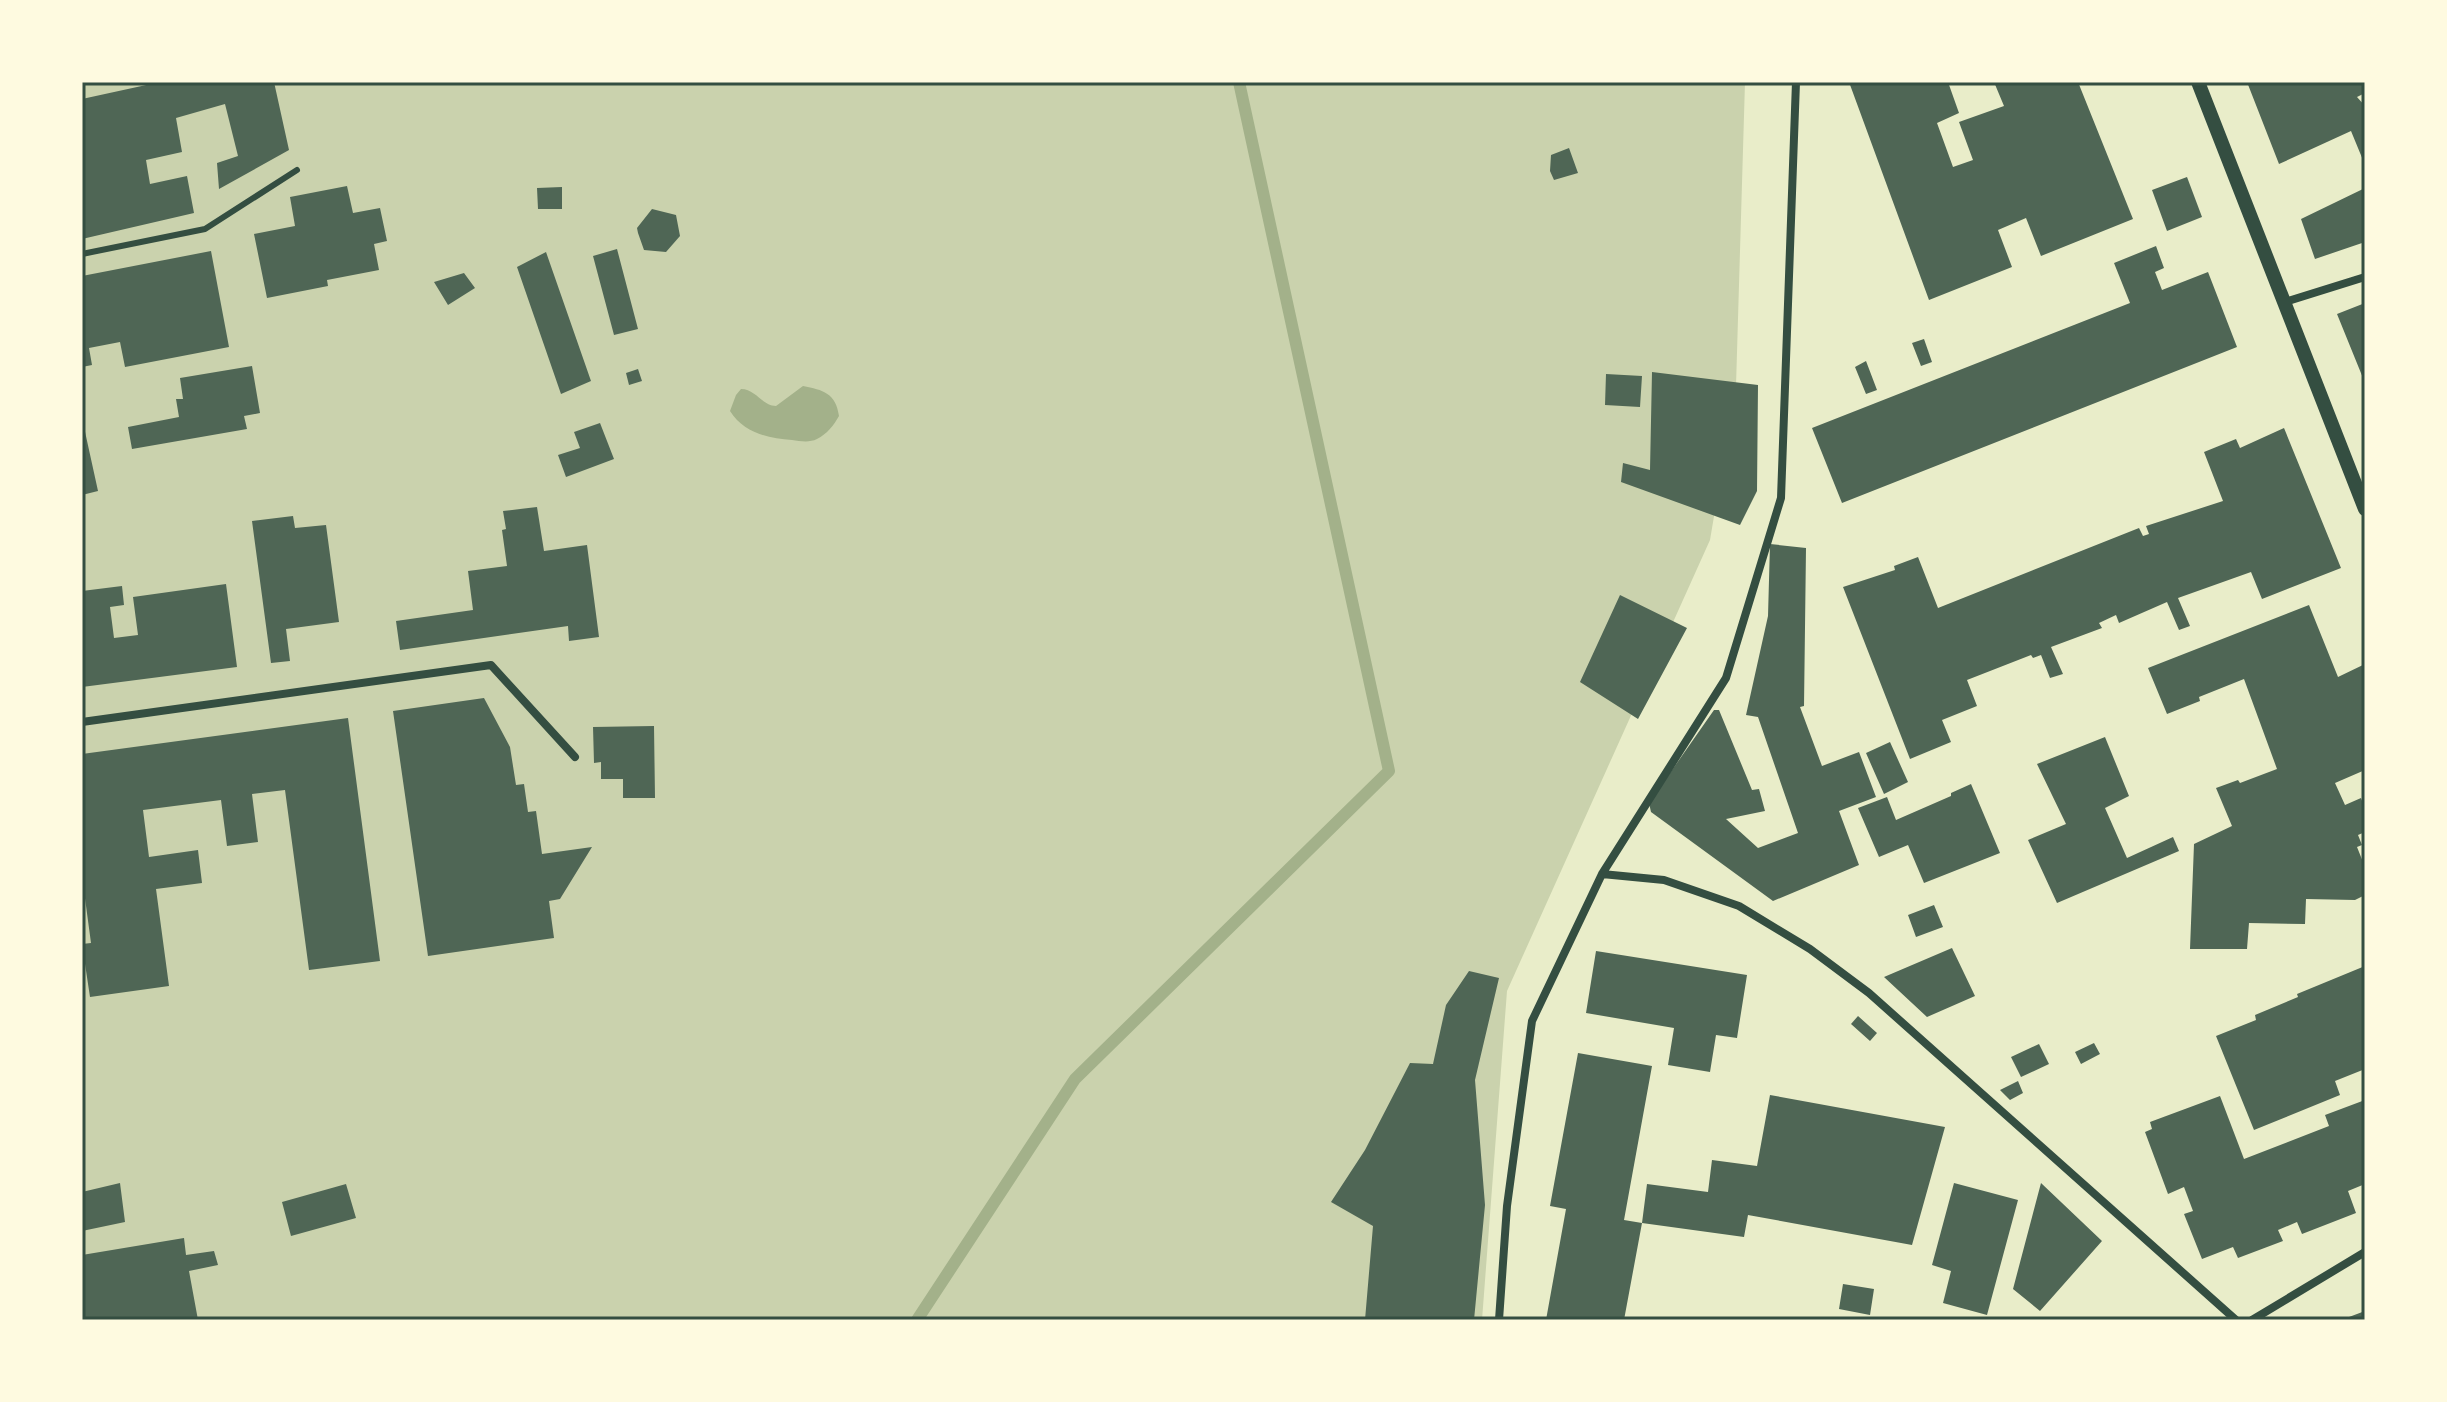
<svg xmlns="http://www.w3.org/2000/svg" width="2447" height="1402" font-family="'IBM Plex Sans',sans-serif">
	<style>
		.green { fill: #cad2ad }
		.water { fill: #a3b18a }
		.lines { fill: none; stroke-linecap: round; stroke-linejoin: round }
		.stream { stroke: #a3b18a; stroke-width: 12 }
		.building { fill: #4f6655 }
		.service { stroke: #344e41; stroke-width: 6 }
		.minor { stroke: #344e41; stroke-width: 8 }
		.tertiary { stroke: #344e41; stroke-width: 14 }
		.neatline { fill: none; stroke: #344e41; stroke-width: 3 }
	</style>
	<rect width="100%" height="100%" fill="#e9edc9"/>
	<!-- green -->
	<path class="green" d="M82 82H1745L1736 386 1710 540 1507 991 1482 1320H83Z"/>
	<!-- water -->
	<path class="water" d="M803 386C823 390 836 393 839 416 834 425 827 434 817 439 809 443 800 441 792 440 767 438 744 433 730 411L736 395 741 389C756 389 762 406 776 406Z"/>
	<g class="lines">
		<!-- stream -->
		<path class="stream" d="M917 1320 1075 1079 1389 771 1239 82"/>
	</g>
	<!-- building -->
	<path class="building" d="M160 82H274L289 150 219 189 217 163 238 156 225 104 176 118 182 152 146 160 150 184 187 176 194 213 82 239V99Z
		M1849 82H1948L1959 113 1937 123 1953 167 1973 160 1959 122 2004 106 1994 82H2078L2133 219 2041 256 2026 218 1998 230 2012 267 1929 300Z
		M2247 82H2365V93L2357 97 2365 106V165L2351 131 2279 164Z
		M1569 148 1578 173 1554 180 1550 171 1551 155Z
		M2187 177 2202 217 2167 231 2152 190Z
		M347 186 353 213 380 208 387 241 374 244 379 270 327 280 328 286 267 298 254 234 295 226 290 197Z
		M562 187V209H538L537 188Z
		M2365 188V242L2315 259 2301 219Z
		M652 209 676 215 680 236 666 252 644 250 638 233 637 228Z
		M2156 246 2164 268 2155 272 2162 290 2208 272 2237 347 1842 503 1812 428 2130 303 2114 263Z
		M617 249 638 329 614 335 593 256Z
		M211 251 229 347 125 367 120 342 89 348 92 365 82 367V276Z
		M546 252 591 381 561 394 517 267Z
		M464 273 475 288 448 305 434 282Z
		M2365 303V383L2337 314Z
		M1924 339 1932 362 1921 366 1912 343Z
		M1866 361 1877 390 1866 394 1855 367Z
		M252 366 260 413 244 416 247 429 132 449 128 427 179 417 176 399H183L180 378Z
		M638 369 642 381 629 385 626 373Z
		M1652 372 1758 385 1757 491 1740 525 1621 482 1623 463 1650 470Z
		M1606 374 1642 376 1640 407 1605 405Z
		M82 418 98 491 82 495Z
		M600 423 614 459 566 477 558 455 580 448 574 432Z
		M2284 428 2341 568 2262 599 2251 572 2178 598 2190 626 2179 630 2167 602 2119 623 2116 615 2099 623 2102 628 2051 647 2063 674 2050 678 2041 655 2033 658 2031 655 1967 680 1977 706 1942 720 1951 742 1910 759 1843 587 1895 570 1894 566 1918 557 1938 608 2139 528 2143 536 2149 534 2146 526 2223 501 2204 452 2236 439 2240 448Z
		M537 507 544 551 587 545 599 637 569 641 568 626 400 650 396 621 473 610 468 571 507 566 502 530 506 529 503 511Z
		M293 516 295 528 326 525 339 622 286 629 290 661 271 663 252 521Z
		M1770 544 1806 548 1804 706 1800 707 1822 766 1859 752 1876 797 1839 811 1859 865 1773 901 1651 812 1649 803 1714 710H1719L1752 790 1759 789 1765 811 1726 819 1758 848 1798 833 1758 717 1746 715 1768 616Z
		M226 584 237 667 82 687V591L122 586 124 605 110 607 114 638 138 635 133 597Z
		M1620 595 1687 628 1638 719 1580 682Z
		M2309 605 2338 677 2365 664V770L2335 783 2345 805 2361 798 2365 809V832L2358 835 2362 845 2357 847 2365 867V895L2355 900 2306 899 2305 924 2249 923 2247 949H2190L2194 844 2232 826 2216 788 2238 780 2240 783 2277 769 2244 679 2199 697 2200 701 2167 714 2148 668Z
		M484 698 510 747 516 785 524 784 528 812 536 811 542 854 592 847 560 899 549 901 554 938 428 956 393 711Z
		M348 718 380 961 309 970 285 790 252 794 258 842 227 846 221 800 143 810 149 857 198 850 202 883 156 889 169 986 90 997 82 944 91 943 82 876V754Z
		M654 726 655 798H623V779H601V762L594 763 593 727Z
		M2105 737 2129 796 2105 808 2127 858 2173 837 2179 851 2057 903 2028 840 2066 824 2037 764Z
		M1890 742 1908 782 1884 794 1866 753Z
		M1971 784 2000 853 1924 883 1908 845 1879 857 1858 808 1887 797 1896 820 1951 796V793Z
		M1934 905 1943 927 1916 937 1908 915Z
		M1952 948 1975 996 1927 1017 1884 977Z
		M1596 951 1747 975 1737 1038 1716 1035 1710 1072 1668 1065 1674 1028 1586 1013Z
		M2365 966V1069L2335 1081 2340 1095 2254 1130 2216 1036 2256 1020 2255 1015 2298 997 2297 994Z
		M1469 971 1499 978 1475 1080 1485 1205 1474 1320H1365L1373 1226 1331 1202 1365 1150 1410 1063 1433 1064 1446 1005Z
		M1858 1016 1877 1033 1870 1041 1851 1024Z
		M2094 1043 2100 1054 2081 1064 2075 1052Z
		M2039 1044 2049 1064 2021 1077 2011 1057Z
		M1578 1053 1652 1066 1624 1220 1642 1223 1647 1184 1708 1192 1712 1160 1757 1166 1770 1095 1945 1127 1912 1245 1748 1215 1744 1237 1642 1223 1624 1320H1546L1566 1209 1550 1206Z
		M2018 1081 2023 1093 2010 1100 2000 1090Z
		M2220 1096 2244 1159 2329 1126 2325 1115 2365 1100V1184L2348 1191 2356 1213 2302 1234 2297 1222 2278 1230 2283 1241 2238 1258 2233 1247 2202 1259 2184 1214 2193 1211 2184 1187 2168 1194 2145 1132 2152 1129 2150 1122Z
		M120 1183 125 1222 82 1231V1192Z
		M1954 1183 2018 1200 1987 1315 1943 1303 1951 1271 1932 1265Z
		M2041 1183 2102 1241 2040 1311 2013 1289Z
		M346 1184 356 1218 291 1236 282 1202Z
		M184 1238 186 1255 214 1251 218 1265 189 1271 198 1320H82V1255Z
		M1843 1284 1874 1289 1870 1315 1839 1309Z
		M2365 1311V1320H2341Z"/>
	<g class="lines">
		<!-- service -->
		<path class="service" d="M82 254 205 229 297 170"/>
		<!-- minor -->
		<path class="minor" d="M2285 302 2365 277
			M82 722 491 665 575 757
			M1602 874 1664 880 1739 906 1810 949 1869 993 2236 1320
			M1499 1320 1507 1206 1532 1021 1602 874 1726 678 1781 498 1796 82
			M2252 1320 2365 1252"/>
		<!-- tertiary -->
		<path class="tertiary" d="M2198 82 2365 509"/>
	</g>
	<!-- border -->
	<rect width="2447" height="1402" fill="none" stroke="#fefae0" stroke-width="168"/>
	<rect x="84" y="84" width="2279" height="1234" class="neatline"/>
</svg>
